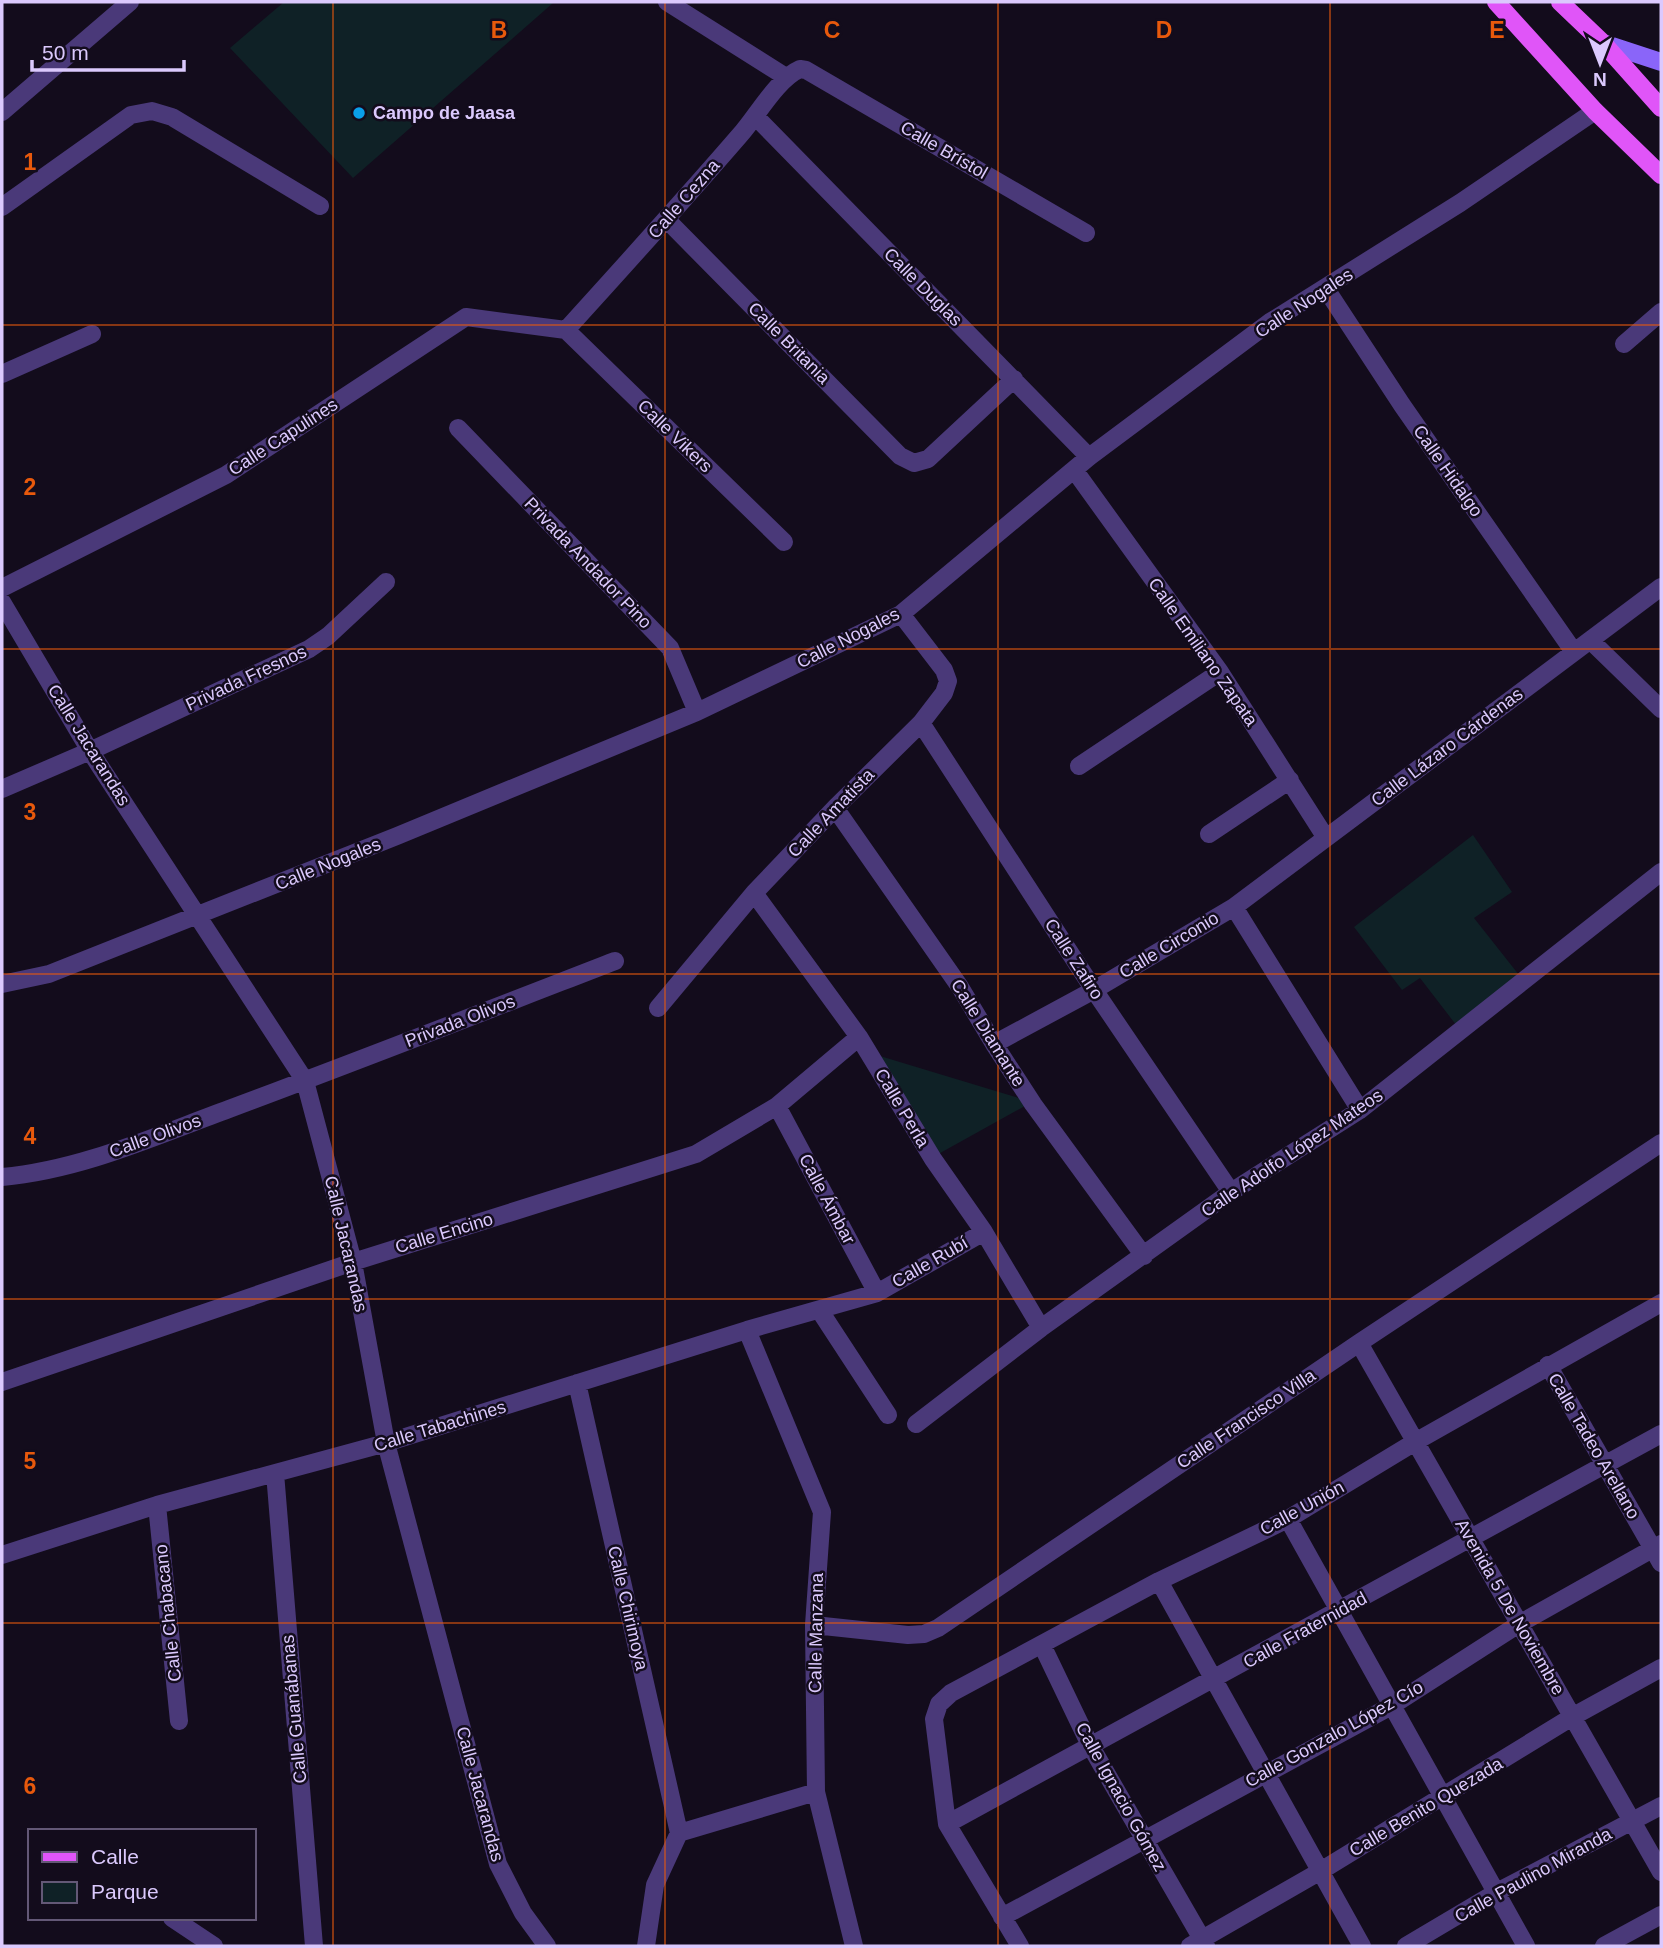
<svg xmlns="http://www.w3.org/2000/svg" width="1663" height="1948" font-family="Arial,sans-serif">
	<style>
		.green { fill: #0f2126 }
		.lines { fill: none; stroke-linecap: round; stroke-linejoin: round }
		.street { stroke: #4a3979; stroke-width: 18 }
		.secondary { stroke: #8a65f9; stroke-width: 18 }
		.primary { stroke: #e055f8; stroke-width: 18 }
		.grid { fill: none; stroke: #e8590c; stroke-width: 2; stroke-opacity: 0.55 }
		.poi-dot { fill: #0a9fe9; stroke: #130c1c; stroke-width: 2.5 }
		.labels { text-anchor: middle; dominant-baseline: central; stroke-width: 5; stroke-linejoin: round; paint-order: stroke }
		.poi-label { font-size: 18px; font-weight: bold; fill: #dbc9fd; stroke: #130c1c; text-anchor: start }
		.street-label { font-size: 18px; fill: #dbc9fd; stroke: #130c1c }
		.grid-label { font-size: 23px; text-anchor: middle; font-weight: bold; fill: #e8590c; stroke: #130c1c; stroke-width: 5; stroke-linejoin: round; paint-order: stroke }
	</style>
	<rect width="100%" height="100%" fill="#130c1c"/>
	<!-- green -->
	<path class="green" d="M284 2H552L553 3 353 178 230 48Z
		M1473 835 1512 892 1474 918 1523 980 1460 1030 1420 978 1402 990 1354 927Z
		M870 1053 1032 1102 933 1157Z"/>
	<g class="lines">
		<!-- street -->
		<path class="street" d="M667 2 786 77
			M2 112 130 2
			M756 117 1089 457
			M2 207 131 115 152 111 172 117 320 206
			M667 220 900 456 914 463 928 459 1014 379
			M1326 289 1402 405 1574 652
			M566 330C625 265 683 201 740 135 757 116 777 79 800 69L806 70 1086 233
			M566 330 784 542
			M1624 344 1661 312
			M2 374 92 334
			M458 428 670 648 697 712
			M1075 471 1220 672 1326 838
			M2 588 226 475 466 317 566 330
			M2 602 90 751 305 1081 353 1262 386 1443 498 1864 523 1913 547 1946
			M1590 640 1661 709
			M921 723 1094 990 1231 1192
			M1079 766 1220 672
			M2 789 90 751 309 649 328 636 386 582
			M835 808 960 987 994 1044 1033 1104 1144 1256
			M1209 834 1290 780
			M754 893 859 1037 933 1159 984 1232 1041 1328
			M1234 907 1360 1110
			M2 984 49 974 397 836 697 712 901 614 1089 457 1270 322 1460 203 1595 111
			M658 1008 754 893 835 808 921 723 944 693 948 681 944 670 901 614
			M994 1044 1094 990 1234 907 1661 587
			M777 1106 877 1293
			M2 1177C81 1170 155 1136 229 1109 358 1061 486 1011 615 961
			M820 1311 888 1415
			M747 1330 822 1512 814 1625 816 1792 854 1946
			M1359 1343 1661 1872
			M1548 1365 1661 1563
			M2 1382 353 1262 696 1154 777 1106 859 1037
			M577 1383 679 1833
			M916 1424 1041 1328 1231 1192 1360 1110 1661 872
			M275 1473 314 1946
			M157 1505 179 1721
			M1288 1519 1526 1946
			M2 1555 157 1505 386 1443 747 1330 877 1293 984 1232
			M1159 1581 1362 1946
			M814 1625 908 1635 924 1634 938 1628 1359 1343 1661 1143
			M1042 1645 1090 1745 1206 1946
			M947 1824 1661 1434
			M1002 1917 1393 1705 1519 1624 1661 1544
			M172 1918 214 1946
			M646 1946 655 1885 679 1833 816 1792
			M1020 1946 947 1824 934 1719 939 1704 951 1693 1159 1581 1288 1519 1415 1442 1661 1303
			M1190 1946 1319 1872 1572 1717 1661 1668
			M1406 1946 1497 1892 1661 1806
			M1604 1946 1661 1915"/>
		<!-- secondary -->
		<path class="secondary" d="M1603 43 1661 62"/>
		<!-- primary -->
		<path class="primary" d="M1496 2 1595 111 1661 175
			M1560 2 1603 43 1661 108"/>
	</g>
	<!-- grid -->
	<path class="grid" d="M333 2V1946M665 2V1946M998 2V1946M1330 2V1946M2 325H1661M2 649H1661M2 974H1661M2 1299H1661M2 1623H1661"/>
	<!-- markers -->
	<circle class="poi-dot" cx="359" cy="113" r="7"/>
	<g class="labels">
		<!-- poi labels -->
		<g class="poi-label">
			<text x="373" y="113">Campo de Jaasa</text>
		</g>
		<!-- street labels -->
		<g class="street-label">
			<text transform="translate(944 150) rotate(30)">Calle Brístol</text>
			<text transform="translate(684 199) rotate(-49)">Calle Cezna</text>
			<text transform="translate(923 287) rotate(45)">Calle Duglas</text>
			<text transform="translate(1304 303) rotate(-33)">Calle Nogales</text>
			<text transform="translate(789 343) rotate(45)">Calle Britania</text>
			<text transform="translate(675 436) rotate(44)">Calle Vikers</text>
			<text transform="translate(283 437) rotate(-33)">Calle Capulines</text>
			<text transform="translate(1448 471) rotate(55)">Calle Hidalgo</text>
			<text transform="translate(588 563) rotate(46)">Privada Andador Pino</text>
			<text transform="translate(848 638) rotate(-27)">Calle Nogales</text>
			<text transform="translate(1203 652) rotate(55)">Calle Emiliano Zapata</text>
			<text transform="translate(246 678) rotate(-25)">Privada Fresnos</text>
			<text transform="translate(89 745) rotate(58)">Calle Jacarandas</text>
			<text transform="translate(1447 747) rotate(-37)">Calle Lázaro Cárdenas</text>
			<text transform="translate(831 813) rotate(-46)">Calle Amatista</text>
			<text transform="translate(328 864) rotate(-22)">Calle Nogales</text>
			<text transform="translate(1169 945) rotate(-31)">Calle Circonio</text>
			<text transform="translate(1074 959) rotate(57)">Calle Zafiro</text>
			<text transform="translate(460 1021) rotate(-21)">Privada Olivos</text>
			<text transform="translate(988 1033) rotate(58)">Calle Diamante</text>
			<text transform="translate(902 1108) rotate(59)">Calle Perla</text>
			<text transform="translate(155 1136) rotate(-20)">Calle Olivos</text>
			<text transform="translate(1292 1153) rotate(-34)">Calle Adolfo López Mateos</text>
			<text transform="translate(827 1199) rotate(62)">Calle Ámbar</text>
			<text transform="translate(444 1233) rotate(-17)">Calle Encino</text>
			<text transform="translate(346 1244) rotate(77)">Calle Jacarandas</text>
			<text transform="translate(930 1262) rotate(-30)">Calle Rubí</text>
			<text transform="translate(1246 1419) rotate(-34)">Calle Francisco Villa</text>
			<text transform="translate(440 1426) rotate(-17)">Calle Tabachines</text>
			<text transform="translate(1594 1446) rotate(60)">Calle Tadeo Arellano</text>
			<text transform="translate(1302 1508) rotate(-29)">Calle Unión</text>
			<text transform="translate(1510 1607) rotate(60)">Avenida 5 De Noviembre</text>
			<text transform="translate(628 1608) rotate(77)">Calle Chirimoya</text>
			<text transform="translate(168 1613) rotate(-96)">Calle Chabacano</text>
			<text transform="translate(1305 1630) rotate(-29)">Calle Fraternidad</text>
			<text transform="translate(816 1633) rotate(-89)">Calle Manzana</text>
			<text transform="translate(294 1709) rotate(-95)">Calle Guanábanas</text>
			<text transform="translate(1334 1734) rotate(-29)">Calle Gonzalo López Cío</text>
			<text transform="translate(480 1794) rotate(75)">Calle Jacarandas</text>
			<text transform="translate(1121 1797) rotate(61)">Calle Ignacio Gómez</text>
			<text transform="translate(1426 1807) rotate(-31)">Calle Benito Quezada</text>
			<text transform="translate(1533 1875) rotate(-29)">Calle Paulino Miranda</text>
		</g>
	</g>
	<g class="grid-label">
		<text x="499" y="38">B</text>
		<text x="832" y="38">C</text>
		<text x="1164" y="38">D</text>
		<text x="1497" y="38">E</text>
		<text x="30" y="170">1</text>
		<text x="30" y="495">2</text>
		<text x="30" y="820">3</text>
		<text x="30" y="1144">4</text>
		<text x="30" y="1469">5</text>
		<text x="30" y="1794">6</text>
	</g>
	<!-- border -->
	<rect width="1663" height="1948" fill="none" stroke="#dbc9fd" stroke-width="7"/>
	<!-- legend -->
	<rect x="28" y="1829" width="228" height="91" fill="#130c1c" stroke="#635876" stroke-width="2"/>
	<rect x="42" y="1852" width="35" height="10" fill="#e055f8" stroke="#635876" stroke-width="2"/>
	<text x="91" y="1864" font-size="21" fill="#dbc9fd">Calle</text>
	<rect x="42" y="1882" width="35" height="21" fill="#0f2126" stroke="#635876" stroke-width="2"/>
	<text x="91" y="1899" font-size="21" fill="#dbc9fd">Parque</text>
	<!-- north arrow -->
	<g transform="translate(1600 63) rotate(180)" stroke="#130c1c" stroke-width="5" paint-order="stroke">
	<path d="M0-5L12 26L0 18L-12 26Z" fill="#dbc9fd"/>
	<text y="-10" font-size="19" font-weight="bold" text-anchor="middle" fill="#dbc9fd">N</text>
	</g>
	<!-- scale -->
	<path d="M32 60v10h152v-10" fill="none" stroke="#dbc9fd" stroke-width="3.5"/>
	<text x="42" y="60" font-size="21" fill="#dbc9fd" stroke="#130c1c" stroke-width="5" paint-order="stroke">50 m</text>
</svg>
